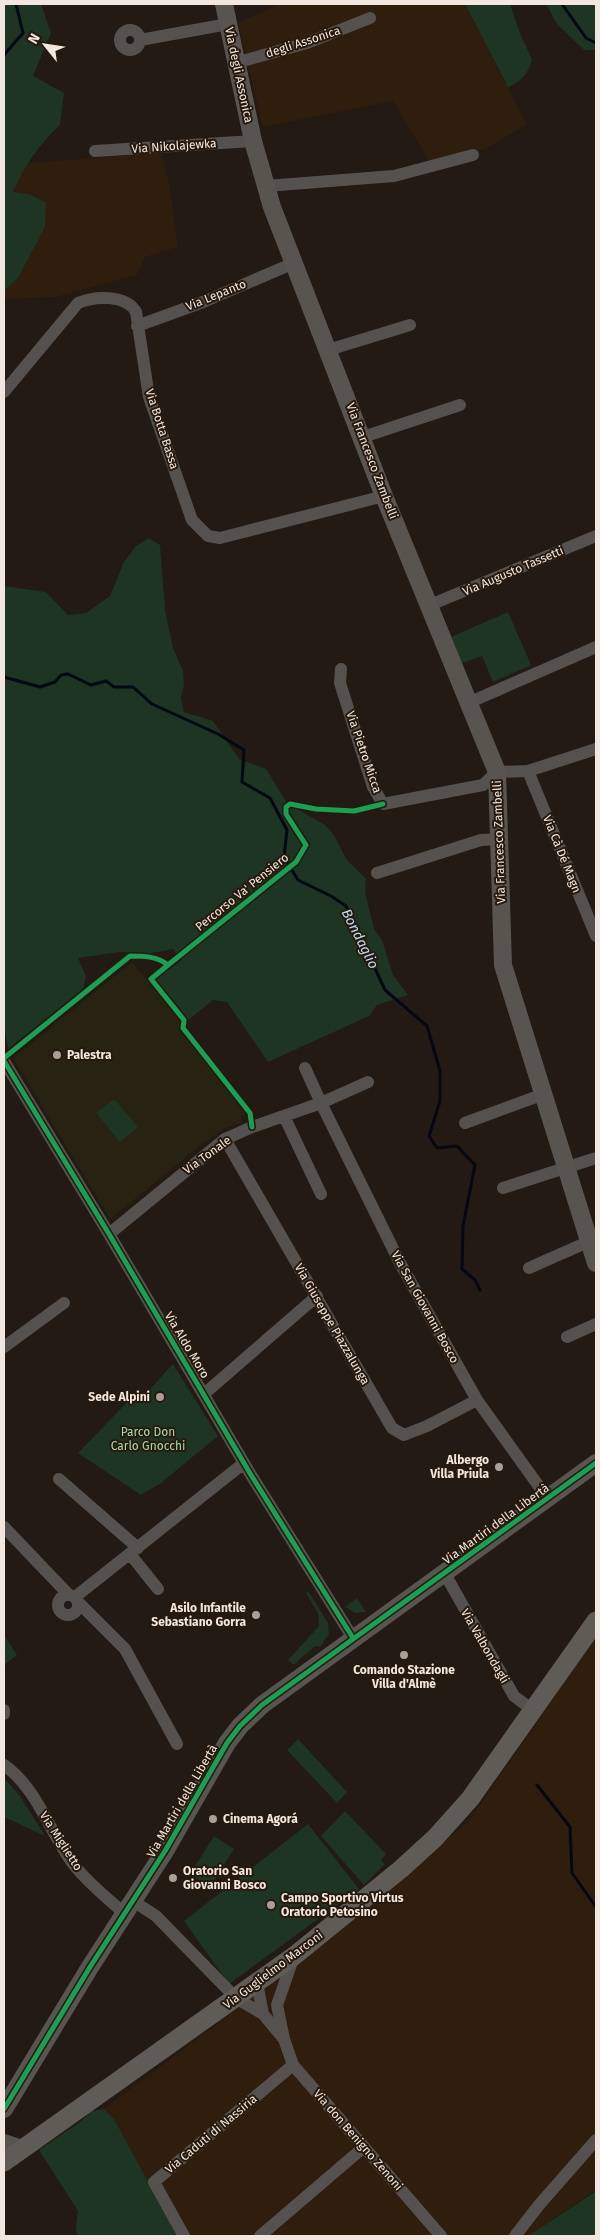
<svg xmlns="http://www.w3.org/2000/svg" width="600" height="2240" font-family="'Fira Sans',sans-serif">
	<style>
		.built { fill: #2f1d0e }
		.education { fill: #282212 }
		.green { fill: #1d3522 }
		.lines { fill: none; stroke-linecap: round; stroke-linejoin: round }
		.stream { stroke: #030814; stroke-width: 3 }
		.street { stroke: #54514e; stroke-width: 12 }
		.secondary { stroke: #58544f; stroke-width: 18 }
		.primary { stroke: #5f5b57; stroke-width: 19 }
		.cycleway-casing { stroke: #28190d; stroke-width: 8 }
		.cycleway { stroke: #1a9f57; stroke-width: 5 }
		.poi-dot { fill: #a99f98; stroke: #28190d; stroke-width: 2 }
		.labels { text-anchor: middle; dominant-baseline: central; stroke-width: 4; stroke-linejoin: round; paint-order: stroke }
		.street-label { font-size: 12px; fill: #f2e7df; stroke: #28190d }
		.poi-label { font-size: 12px; font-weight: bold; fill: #f2e7df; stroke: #28190d; text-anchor: start }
		.park-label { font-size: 12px; fill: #9edbae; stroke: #28190d }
		.water-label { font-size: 14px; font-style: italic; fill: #b8dff8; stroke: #28190d }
	</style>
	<rect width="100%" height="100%" fill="#221a13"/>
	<!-- built -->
	<path class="built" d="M279 4H465L527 125 485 149 430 163 393 101 263 127 238 23Z
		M161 153 169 182 178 247 145 257 137 275 55 297 4 299V291L18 278 29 194 13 193 22 169 30 163Z
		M596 1636V2190L528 2236H178L114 2119 104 2109 238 2008 468 1822Z"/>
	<!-- education -->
	<path class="education" d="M132 962 181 1021V1029L247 1114 241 1116V1123L225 1128 201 1145 110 1219 13 1058Z"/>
	<!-- green -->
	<path class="green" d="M4 4H41L51 33 33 76 64 93 60 125C40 143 23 168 13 192L29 194 46 203 45 227 18 278 4 291Z
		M465 4H510L521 36 532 59C529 73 521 82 508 87Z
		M546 4H596V50H584L557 24Z
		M149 538 160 545 165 610 173 648 183 671 184 685 181 698 184 712 213 721 239 759 266 769 287 803 325 825 333 834 347 860 366 879 365 892 374 929 382 940 393 975 408 995 377 1005 369 1016 268 1062 227 1002 213 1000 187 1021 155 980 182 960 173 949 147 954 120 952 78 958 86 976 83 989 8 1049 4 1025V586L46 592 68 615 86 613 110 596 124 562 136 546Z
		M508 612 531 665 493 682 482 656 462 663 451 637Z
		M114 1099 138 1127 120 1142 96 1113Z
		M173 1364 218 1436 161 1483 141 1495 78 1453 136 1393 141 1399Z
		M308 1591 328 1623 329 1634 320 1647 315 1646C307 1654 301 1657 294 1665L288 1660 319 1626 318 1613 306 1593Z
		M357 1598 366 1612 355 1613 345 1607Z
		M4 1635 17 1655 4 1665Z
		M298 1739 347 1792 337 1803 287 1750Z
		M4 1778 20 1796 45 1836 4 1817Z
		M345 1811 386 1854 381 1860 385 1864 364 1885 321 1836Z
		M308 1824 359 1889 229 1984 184 1921Z
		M214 1836 234 1849 210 1887 190 1874Z
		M104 2109 114 2119 178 2236H77L76 2228 78 2211 39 2150 80 2122 92 2111Z
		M596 2190V2236H528L595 2192Z"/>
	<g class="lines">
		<!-- stream -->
		<path class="stream" d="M562 4 586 38 596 43
			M4 55 23 33 16 4
			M4 677 40 687 55 682 61 675 68 674 91 685 106 681 114 687H133L152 704 218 734 244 750 242 782 270 798 287 830 284 857 298 880 331 896 346 906 385 990 427 1026 440 1071V1101L429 1136 437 1148 457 1146 475 1165 463 1226 462 1269 475 1280 480 1290
			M537 1785 570 1827 572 1873 596 1907"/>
		<!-- street -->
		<path class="street" d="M120 40a10 10 0 1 1 20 0a10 10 0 1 1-20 0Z
			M140 40 228 24
			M235 63 307 43 370 18
			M95 151 253 141
			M266 186 394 176 473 155
			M137 326 203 302 294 263
			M328 350 410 325
			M4 392 78 303C94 296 126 294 136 312L149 397 192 520 208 536 220 538 384 496
			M363 437 460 405
			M430 605 596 536
			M341 669 340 683 373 787 383 804 483 785 497 772 528 771 596 749
			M468 703 596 647
			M528 771 596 936
			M377 873 481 840 500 839
			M4 1061 109 1234 251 1475 353 1638
			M368 1082 321 1103 400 1263 477 1400 548 1499
			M284 1116 321 1194
			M465 1123 544 1094
			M225 1139 392 1428 404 1435 427 1426 477 1400
			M503 1188 596 1158
			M109 1234 225 1139 252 1127 321 1103 305 1068
			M529 1268 590 1241
			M567 1337 596 1324
			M4 1347 64 1303
			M204 1394 317 1296
			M59 1479 138 1548
			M4 1527 68 1594
			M130 1554 158 1589
			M445 1574 514 1696 534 1711
			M58 1605a10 10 0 1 1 20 0a10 10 0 1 1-20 0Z
			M75 1597 244 1463
			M78 1602 125 1649 177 1744
			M4 1710V1714
			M4 1765C38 1789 49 1832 74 1865 88 1883 107 1898 124 1913
			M133 1901 156 1916 236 1998 263 2014 283 2038
			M294 1956 277 2005 284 2039 293 2065 441 2236
			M257 1983 263 2014
			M184 2236 154 2182 293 2065
			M260 2236 364 2147
			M515 2236 539 2205 596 2140"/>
		<!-- secondary -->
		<path class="secondary" d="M224 4 253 141 272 207 384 496 497 772 503 965 596 1263
			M4 2109 90 1967 165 1851 227 1743 240 1726 262 1705 596 1463
			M4 2143 22 2149"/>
		<!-- primary -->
		<path class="primary" d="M4 2162 294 1956 401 1869 435 1838 470 1799 596 1621"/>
		<defs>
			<path id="cycleway" d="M168 965 151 979 184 1020 183 1028 250 1113 252 1127
				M4 1058 130 956C143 956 157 956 168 965L296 862 306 845 286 814V807L290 804 316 809 354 811 383 804
				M4 1061 109 1234 251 1475 353 1638
				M4 2109 90 1967 165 1851 227 1743 240 1726 262 1705 596 1463"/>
		</defs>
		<!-- cycleway casing -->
		<use href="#cycleway" class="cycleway-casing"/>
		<!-- cycleway -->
		<use href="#cycleway" class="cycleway"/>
	</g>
	<!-- markers -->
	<g class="poi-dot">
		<circle cx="57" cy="1055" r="5"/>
		<circle cx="160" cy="1397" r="5"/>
		<circle cx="499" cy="1467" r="5"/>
		<circle cx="256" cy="1615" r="5"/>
		<circle cx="404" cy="1655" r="5"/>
		<circle cx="213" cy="1819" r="5"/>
		<circle cx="173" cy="1878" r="5"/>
		<circle cx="271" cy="1905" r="5"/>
	</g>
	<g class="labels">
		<!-- street labels -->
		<g class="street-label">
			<text transform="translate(303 42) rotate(-18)">degli Assonica</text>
			<text transform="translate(239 75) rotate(78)">Via degli Assonica</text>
			<text transform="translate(174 146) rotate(-4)">Via Nikolajewka</text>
			<text transform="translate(216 295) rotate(-22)">Via Lepanto</text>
			<text transform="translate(162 429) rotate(72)">Via Botta Bassa</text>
			<text transform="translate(372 461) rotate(69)">Via Francesco Zambelli</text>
			<text transform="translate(513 571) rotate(-23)">Via Augusto Tassetti</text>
			<text transform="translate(364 752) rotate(71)">Via Pietro Micca</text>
			<text transform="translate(499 842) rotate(-92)">Via Francesco Zambelli</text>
			<text transform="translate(562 854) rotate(68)">Via Cà Dé Magn</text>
			<text transform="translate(242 892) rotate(-39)">Percorso Va' Pensiero</text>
			<text transform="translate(207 1155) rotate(-36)">Via Tonale</text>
			<text transform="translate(425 1307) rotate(61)">Via San Giovanni Bosco</text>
			<text transform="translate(332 1324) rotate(60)">Via Giuseppe Piazzalunga</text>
			<text transform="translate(187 1345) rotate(59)">Via Aldo Moro</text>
			<text transform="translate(496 1524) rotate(-36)">Via Martiri della Libertà</text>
			<text transform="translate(485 1646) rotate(60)">Via Valbondagli</text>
			<text transform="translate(182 1801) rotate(-60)">Via Martiri della Libertà</text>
			<text transform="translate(61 1841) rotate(57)">Via Miglietto</text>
			<text transform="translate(273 1970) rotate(-37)">Via Guglielmo Marconi</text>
			<text transform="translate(211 2134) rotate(-40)">Via Caduti di Nassiria</text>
			<text transform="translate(358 2140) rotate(49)">Via don Benigno Zenoni</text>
		</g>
		<!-- poi labels -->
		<g class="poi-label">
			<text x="67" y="1055">Palestra</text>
			<text x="150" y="1397" text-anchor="end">Sede Alpini</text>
			<text x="489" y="1460" text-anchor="end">Albergo<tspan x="489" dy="14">Villa Priula</tspan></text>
			<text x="246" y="1608" text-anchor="end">Asilo Infantile<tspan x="246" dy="14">Sebastiano Gorra</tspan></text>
			<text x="404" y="1670" text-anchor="middle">Comando Stazione<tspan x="404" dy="14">Villa d'Almè</tspan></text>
			<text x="223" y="1819">Cinema Agorá</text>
			<text x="183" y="1871">Oratorio San<tspan x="183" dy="14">Giovanni Bosco</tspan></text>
			<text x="281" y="1898">Campo Sportivo Virtus<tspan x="281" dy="14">Oratorio Petosino</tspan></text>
		</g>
		<!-- park labels -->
		<g class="park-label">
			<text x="148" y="1432">Parco Don<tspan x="148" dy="14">Carlo Gnocchi</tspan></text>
		</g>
		<!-- water labels -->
		<g class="water-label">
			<text transform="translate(360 939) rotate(63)">Bondaglio</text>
		</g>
	</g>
	<!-- border -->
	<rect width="600" height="2240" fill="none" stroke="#f2e7df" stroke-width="10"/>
	<!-- north arrow -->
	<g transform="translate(45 45) rotate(300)" stroke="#28190d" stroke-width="4" paint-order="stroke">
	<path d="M0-4L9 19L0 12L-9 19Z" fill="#f2e7df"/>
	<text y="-8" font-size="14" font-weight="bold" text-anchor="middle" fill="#f2e7df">N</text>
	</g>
</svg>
